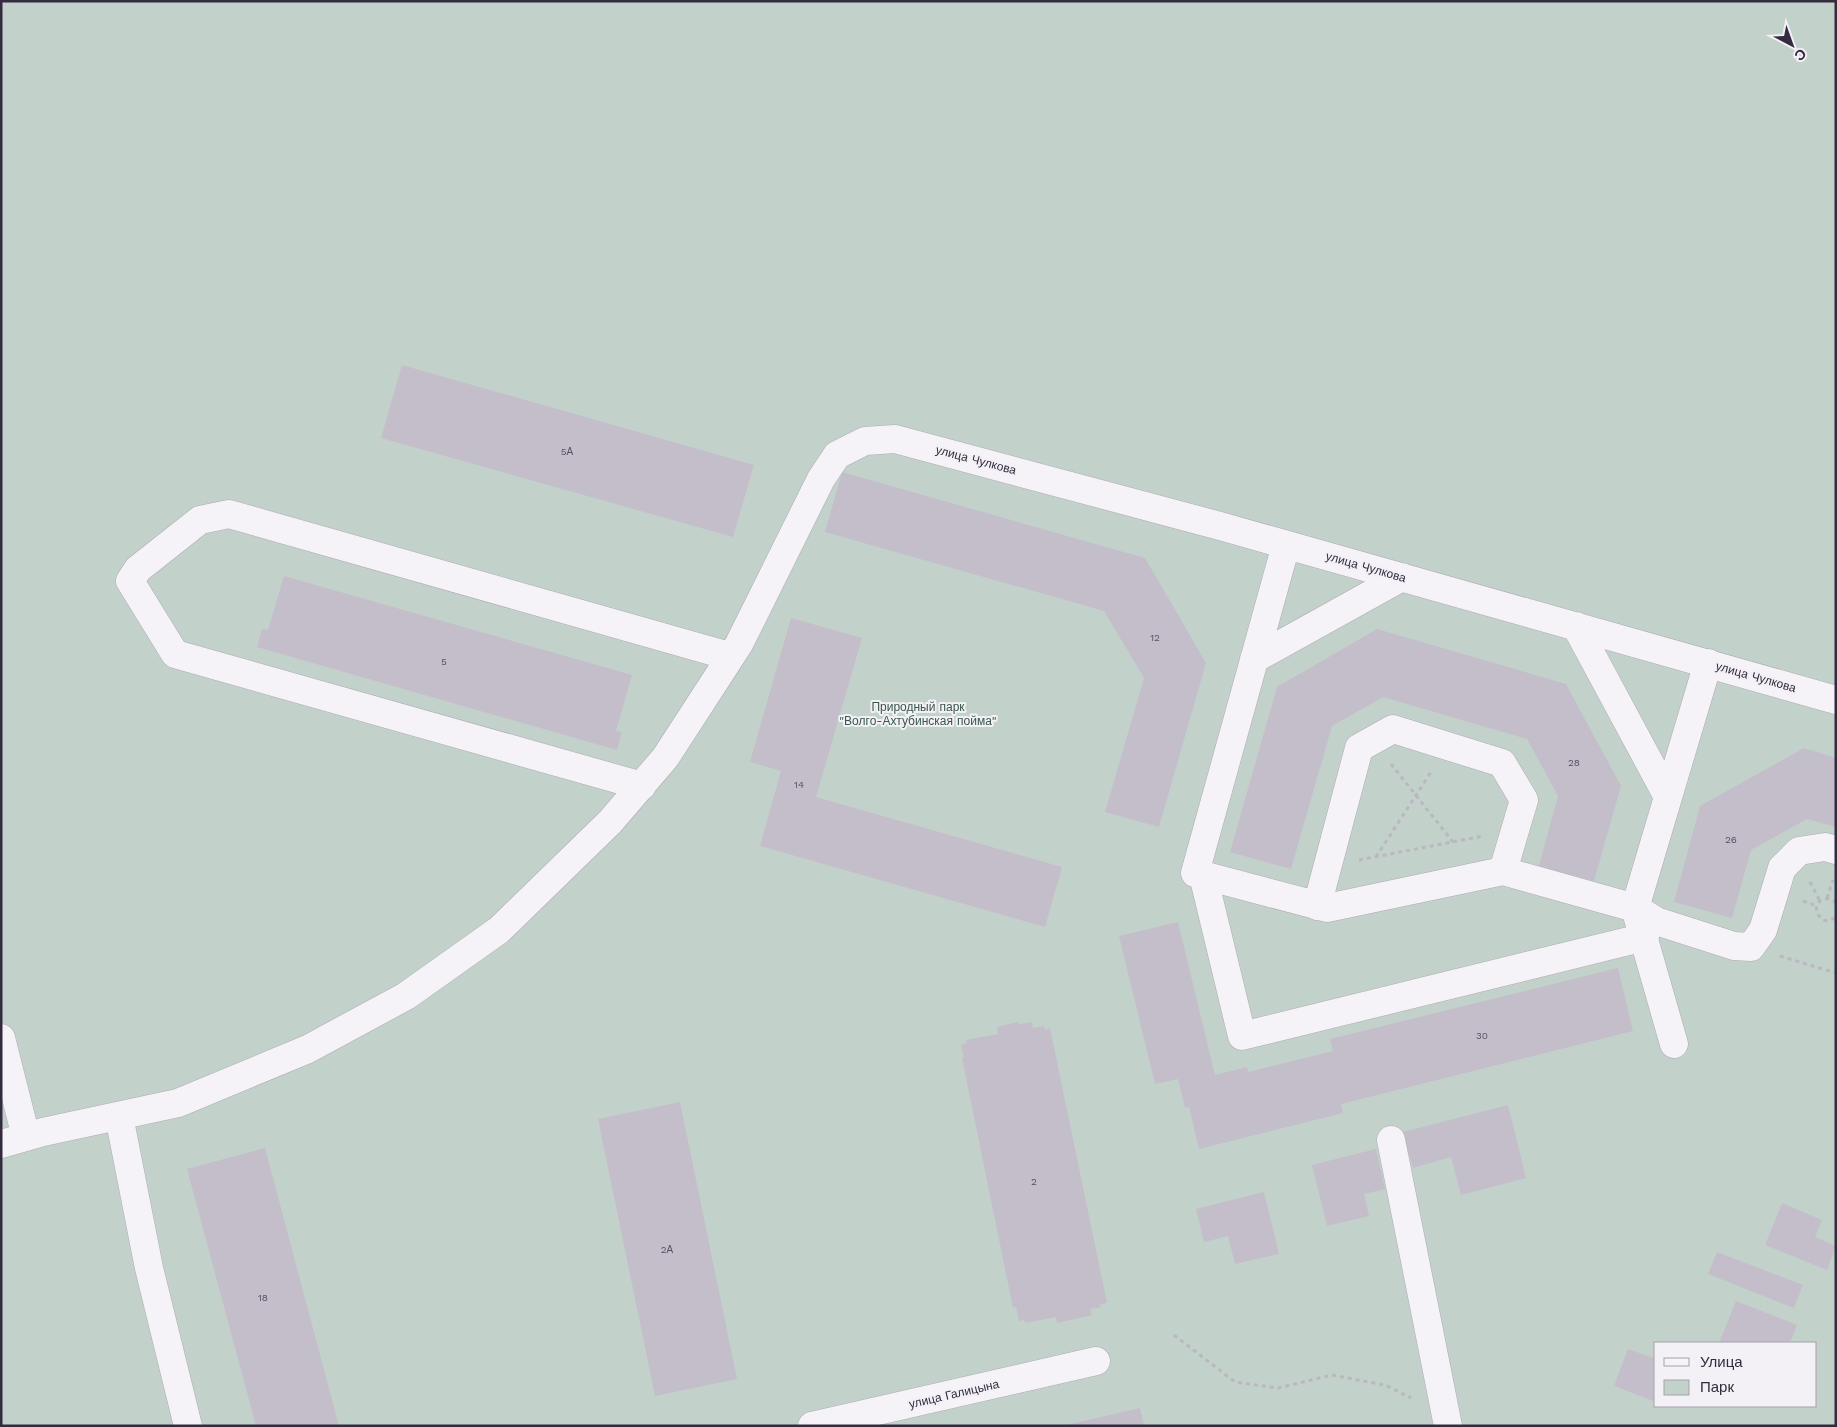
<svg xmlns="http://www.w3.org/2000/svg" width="1837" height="1427" font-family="'Work Sans',sans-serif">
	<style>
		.green { fill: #c3d1cb; fill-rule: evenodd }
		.building { fill: #c4beca }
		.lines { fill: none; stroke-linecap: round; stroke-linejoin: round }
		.minor-casing { stroke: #afaab5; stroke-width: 29 }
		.path { stroke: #bbb7c0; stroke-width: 3; stroke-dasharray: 4 4; stroke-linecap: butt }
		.minor { stroke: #f5f3f7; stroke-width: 28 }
		.labels { text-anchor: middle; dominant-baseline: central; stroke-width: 4; stroke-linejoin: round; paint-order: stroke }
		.number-label { font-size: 10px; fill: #585061 }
		.street-label { font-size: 12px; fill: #342b3e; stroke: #f3f0f6 }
		.park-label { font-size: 12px; fill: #39584e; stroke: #f3f0f6 }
	</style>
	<rect width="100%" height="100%" fill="#e4e1e8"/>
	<!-- green -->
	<path class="green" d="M1 1H1836V1426H1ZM1656 1343H1816V1406H1656Z"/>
	<!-- building -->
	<path class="building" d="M402 365 754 465 733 537 381 438Z
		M842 472 1145 558 1206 663 1159 827 1105 812 1144 678 1104 611 825 532Z
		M284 576 632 675 616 731 622 732 617 750 257 647 262 629 268 630Z
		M791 618 862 638 816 797 1062 867 1045 927 760 846 781 771 750 762Z
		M1377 629 1566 684 1621 786 1594 881 1539 866 1558 796 1527 739 1383 697 1332 726 1291 869 1230 852 1277 687Z
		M1804 748 1836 758V827L1807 819 1751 850 1732 918 1674 902 1700 806Z
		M1178 922 1215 1075 1247 1067 1248 1072 1333 1051 1330 1039 1618 968 1633 1031 1341 1104 1343 1113 1199 1149 1189 1107 1185 1108 1178 1079 1155 1084 1119 936Z
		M1018 1022 1019 1024 1032 1022 1033 1028 1044 1026 1045 1030 1050 1028 1107 1303 1100 1304 1101 1307 1090 1309 1092 1315 1057 1323 1056 1317 1025 1323 1024 1320 1019 1321 1016 1307 1013 1308 962 1058H964L961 1045 967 1043 966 1040 998 1034 997 1027Z
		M680 1102 737 1379 655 1396 598 1119Z
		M1508 1105 1526 1178 1461 1195 1451 1157 1413 1168 1403 1132Z
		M265 1148 339 1426H256L187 1169Z
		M1376 1149 1385 1189 1364 1194 1369 1216 1327 1226 1312 1165Z
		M1264 1192 1279 1254 1235 1264 1228 1236 1204 1242 1196 1209Z
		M1782 1203 1822 1220 1815 1237 1836 1246 1827 1270 1765 1245Z
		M1717 1252 1803 1285 1794 1308 1708 1274Z
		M1736 1301 1797 1325 1790 1343H1719Z
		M1628 1349 1656 1359V1402L1614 1386Z
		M1140 1408 1144 1426H1066V1425Z"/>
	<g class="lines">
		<defs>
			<path id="minor" d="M1286 545 1195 873 1327 908 1503 871 1635 908 1674 1044
				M1576 626 1668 797
				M1254 659 1402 577
				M1708 663 1635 908 1656 921 1734 946 1751 947 1763 930 1782 868 1799 851 1825 847 1836 850
				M642 786 175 654 130 581 138 569 200 520 229 514 729 656
				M1203 875 1242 1036 1645 937
				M1317 906 1359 748 1393 729 1502 763 1524 800 1503 871
				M1 1038 26 1137
				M119 1116 149 1268 188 1426
				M1391 1140 1448 1426
				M1 1144 43 1132 178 1103 308 1049 406 996 499 930 610 822 665 758 739 644 821 479 837 455 865 441 895 439 1220 526 1836 700
				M812 1426 1096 1361"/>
		</defs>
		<!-- minor casing -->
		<use href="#minor" class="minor-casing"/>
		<!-- path -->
		<path class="path" d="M1391 764 1453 842
			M1376 857 1431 772
			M1359 860 1483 836
			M1810 882 1820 901
			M1827 898 1833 880
			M1803 901 1817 906
			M1836 903C1833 900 1830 898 1825 899 1807 902 1821 932 1836 916
			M1780 956 1836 973
			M1174 1335 1235 1382 1278 1388 1332 1375 1385 1385 1411 1398"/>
		<!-- minor -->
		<use href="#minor" class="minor"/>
	</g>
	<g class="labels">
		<!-- number labels -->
		<g class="number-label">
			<text x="567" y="451">5А</text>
			<text x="1155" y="637">12</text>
			<text x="444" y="661">5</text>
			<text x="1574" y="762">28</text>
			<text x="799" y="784">14</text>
			<text x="1731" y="839">26</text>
			<text x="1482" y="1035">30</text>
			<text x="1034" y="1181">2</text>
			<text x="667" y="1249">2А</text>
			<text x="263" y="1297">18</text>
		</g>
		<!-- street labels -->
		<g class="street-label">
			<text transform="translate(976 460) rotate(15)">улица Чулкова</text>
			<text transform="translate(1366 567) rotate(16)">улица Чулкова</text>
			<text transform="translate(1756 677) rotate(16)">улица Чулкова</text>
			<text transform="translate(954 1394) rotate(-13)">улица Галицына</text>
		</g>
		<!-- park labels -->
		<g class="park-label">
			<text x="918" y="707">Природный парк<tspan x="918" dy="14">"Волго-Ахтубинская пойма"</tspan></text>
		</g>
	</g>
	<!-- border -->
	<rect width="1837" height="1427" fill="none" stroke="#342b3e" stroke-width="5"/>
	<!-- legend -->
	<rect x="1654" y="1342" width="162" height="65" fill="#f3f0f6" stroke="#a7a1ac"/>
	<rect x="1664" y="1358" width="25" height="8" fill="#f5f3f7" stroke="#a7a1ac"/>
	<text x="1700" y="1367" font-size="15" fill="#342b3e">Улица</text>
	<rect x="1664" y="1380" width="25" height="15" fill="#c3d1cb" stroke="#a7a1ac"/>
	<text x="1700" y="1392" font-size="15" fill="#342b3e">Парк</text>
	<!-- north arrow -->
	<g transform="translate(1792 45) rotate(139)" stroke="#f3f0f6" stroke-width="4" paint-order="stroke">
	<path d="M0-4L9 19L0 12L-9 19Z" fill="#342b3e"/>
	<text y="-8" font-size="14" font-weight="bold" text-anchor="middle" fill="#342b3e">С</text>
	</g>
</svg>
